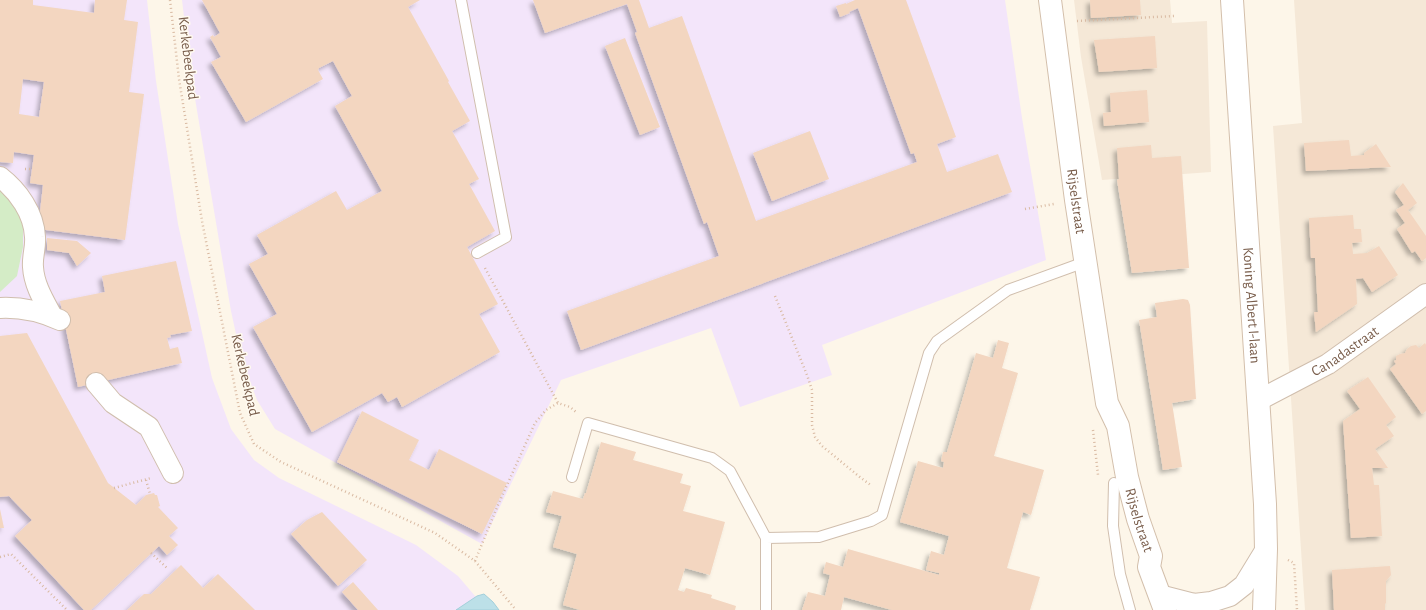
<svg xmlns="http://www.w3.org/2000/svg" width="1426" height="610" font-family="'Alegreya Sans',sans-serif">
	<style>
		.residential { fill: #f5e8d7 }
		.education { fill: #f3e5fa }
		.green { fill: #d4ecc6 }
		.water { fill: #bce0e8; stroke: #a2cfda }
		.building { fill: #f3d6c0; fill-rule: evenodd; filter: url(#shadow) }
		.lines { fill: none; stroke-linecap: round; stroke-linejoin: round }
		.lane-casing { stroke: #d0bead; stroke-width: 12 }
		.street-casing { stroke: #d0bead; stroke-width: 22 }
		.secondary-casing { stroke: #d3bfab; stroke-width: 24 }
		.path { stroke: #d9baa2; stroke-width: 2.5; stroke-dasharray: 1 3; stroke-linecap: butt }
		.lane { stroke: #fff; stroke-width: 10 }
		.street { stroke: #fff; stroke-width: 20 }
		.secondary { stroke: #fff; stroke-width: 22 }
		.labels { text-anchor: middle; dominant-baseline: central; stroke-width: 3; stroke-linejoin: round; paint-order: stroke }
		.street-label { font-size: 15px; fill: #795d4b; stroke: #fffaf0 }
	</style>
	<defs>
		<filter id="shadow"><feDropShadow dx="-3.5" dy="3.5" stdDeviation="2" flood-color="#0004"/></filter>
	</defs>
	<rect width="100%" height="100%" fill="#fdf6e9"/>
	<!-- residential -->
	<path class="residential" d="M1074 0H1170L1172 23 1207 21 1211 172 1102 180 1081 57Z
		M1294 0H1426V610H1305L1273 126 1302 123Z"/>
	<!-- education -->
	<path class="education" d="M0 0H147L156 81 178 224 212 378 231 429 254 460 279 478 416 545 458 576 487 610H0Z
		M182 0H1005L1022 118 1046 260 822 345 832 375 740 407 711 328 561 380 482 544 275 429 257 400 241 357 231 311 191 75Z"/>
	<!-- green -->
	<path class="green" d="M0 186 10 196 23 223V247L17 276 0 292Z"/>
	<!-- water -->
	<path class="water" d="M484 594 493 602 499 610H456L477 596Z"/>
	<!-- building -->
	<path class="building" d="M0 0H33V5L94 13 95 0H127L124 20 138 22 129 92 144 94 125 240 38 229 43 185 30 183 34 155 14 152 13 163 0 162ZM23 79 44 82 39 117 19 114Z
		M202 0H420L408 7 449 81 448 82 470 121 452 131 479 179 469 184 495 231 467 247 498 304 479 314 500 352 402 407 397 397 388 402 382 393 312 432 253 327 277 314 249 264 268 254 257 235 336 191 347 210 382 191 335 106 352 96 333 61 319 68 318 70 323 79 246 122 211 62 221 57 210 37 213 35 214 37 220 33Z
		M533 0H639L649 28 682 16 756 221 917 162 914 153 911 154 858 8 849 12 850 13 840 17 836 6 846 3V4L855 0H906L956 137 937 144 947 172 998 154 1012 192 581 350 567 311 719 256 707 222 704 224 635 33 637 32 627 4 545 33Z
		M1090 0H1140L1141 15 1091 18Z
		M1155 36 1157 68 1099 72 1094 40Z
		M625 38 660 127 640 135 605 46Z
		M1147 90 1149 122 1104 126 1103 113 1111 112 1110 93Z
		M810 131 829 179 772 201 753 153Z
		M1349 140 1351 156 1364 155V153L1376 144 1391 167 1306 171 1304 143Z
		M1151 145 1152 158 1181 156 1189 268 1132 273 1117 180 1119 179 1117 148Z
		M1403 183 1417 203 1408 210 1426 236V258L1422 261 1415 251 1412 253 1397 229 1405 223 1396 210 1404 205 1395 192Z
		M1353 215 1354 229H1361L1362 242 1352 243 1353 254 1367 253 1379 246 1398 275 1372 292 1363 278 1356 279 1357 304 1316 332 1314 312H1318L1315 258H1311L1309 218Z
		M47 238 77 241 91 253 77 266 69 253 47 250Z
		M176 261 192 331 170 335 171 337 167 338 170 349 178 347 182 363 78 387 60 301 105 292 102 276Z
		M1183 299 1188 300 1190 305 1196 399 1172 403 1182 467 1163 470 1139 320 1157 317 1155 303Z
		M27 333 108 483 136 505 146 495 154 493 155 495H157L160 506 158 507 159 508 178 528 169 536 178 545 167 555 159 546 91 610H84L15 536 32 520 9 496 0 497V336Z
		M998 340 1009 343 1002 368 1018 373 994 456 1044 470 1031 515 1023 512 1007 568 1040 577 1030 610H892L844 597 841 610H802L808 592 825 596 830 575 823 573 826 562 843 567 848 549 939 575V573L926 570 931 551 944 555 949 536 900 522 918 461 943 468 944 462 941 461 943 452H947L976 353 993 358Z
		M1425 343 1426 345V411L1422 414 1390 369 1396 364 1394 361 1396 360V356L1400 354 1405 353 1407 349 1411 346 1416 345 1419 348Z
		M1368 377 1396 417 1386 425 1394 436 1375 449 1388 468H1372L1374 485H1379L1382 536 1351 538 1343 421 1360 409 1347 391Z
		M362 411 419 440 409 460 429 470 439 449 507 483 482 534 337 462Z
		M601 442 636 452 633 460 683 474 680 483 691 486 683 511 725 522 710 575 685 568 678 590 684 592 686 588 712 595 711 598 736 606 735 610H580L563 605 577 554 553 547 562 516 546 512 553 491 583 499 585 493H586Z
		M0 509 4 528H0Z
		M322 512 367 560 338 586 291 534 307 520Z
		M181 565 203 588 218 574 255 610H127L144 594H151Z
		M1390 566 1391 575 1386 581V603L1385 604V610H1334L1332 570Z
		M353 582 378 610H358L342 592Z"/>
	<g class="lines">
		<defs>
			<path id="lane" d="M461 0 506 237 477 253
				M572 477 588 423 712 458 730 471 766 538V610
				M1114 483 1113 526 1120 574 1130 610
				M766 538 819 537 871 521 882 515 929 353 937 341 1008 290 1085 262"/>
			<g id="street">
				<path d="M0 177C18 191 34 213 35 237 36 247 32 257 33 267 34 285 44 301 52 316"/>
				<path d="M0 308C20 307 42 312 60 320"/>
				<path d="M96 383 113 403 149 427 173 473"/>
				<path id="s1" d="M1259 400 1328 364 1426 294"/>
				<path d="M1159 595 1194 604 1211 602 1230 596 1244 585 1266 549"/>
			</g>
			<g id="secondary">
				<path id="s2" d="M1050 0 1076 200 1107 403 1118 426 1127 477 1138 519 1151 556 1149 567 1165 610"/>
				<path id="s3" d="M1232 0 1265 504 1266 549 1264 610"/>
			</g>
		</defs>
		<!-- lane casing -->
		<use href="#lane" class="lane-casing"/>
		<!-- street casing -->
		<use href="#street" class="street-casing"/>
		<!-- secondary casing -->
		<use href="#secondary" class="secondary-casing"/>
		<!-- path -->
		<path class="path" d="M170 0 179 79 202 221 240 413 254 444 281 462 435 533 475 561 516 610
			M1077 21 1174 16
			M25 169H32
			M1025 209 1054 204
			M485 268 558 403
			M775 296 807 375 812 390V425L815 437 822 446 861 478 872 486
			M1093 430 1098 475
			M146 480 150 494
			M114 488 151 478
			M151 553 167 568
			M0 557 11 554 67 610
			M1288 560 1294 563 1297 610
			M475 561 498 505 535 423 546 410 558 403 570 407 576 412"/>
		<!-- lane -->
		<use href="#lane" class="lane"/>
		<!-- street -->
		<use href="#street" class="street"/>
		<!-- secondary -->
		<use href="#secondary" class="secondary"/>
	</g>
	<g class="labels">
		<!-- street labels -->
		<g class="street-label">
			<text transform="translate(188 58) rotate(83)">Kerkebeekpad</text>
			<text stroke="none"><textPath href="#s2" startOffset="203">Rijselstraat</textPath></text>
			<text stroke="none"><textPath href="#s3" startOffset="306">Koning Albert I-laan</textPath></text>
			<text stroke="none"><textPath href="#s1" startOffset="99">Canadastraat</textPath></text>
			<text transform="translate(245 375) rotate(77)">Kerkebeekpad</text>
			<text stroke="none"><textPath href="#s2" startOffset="529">Rijselstraat</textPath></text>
		</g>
	</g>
</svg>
